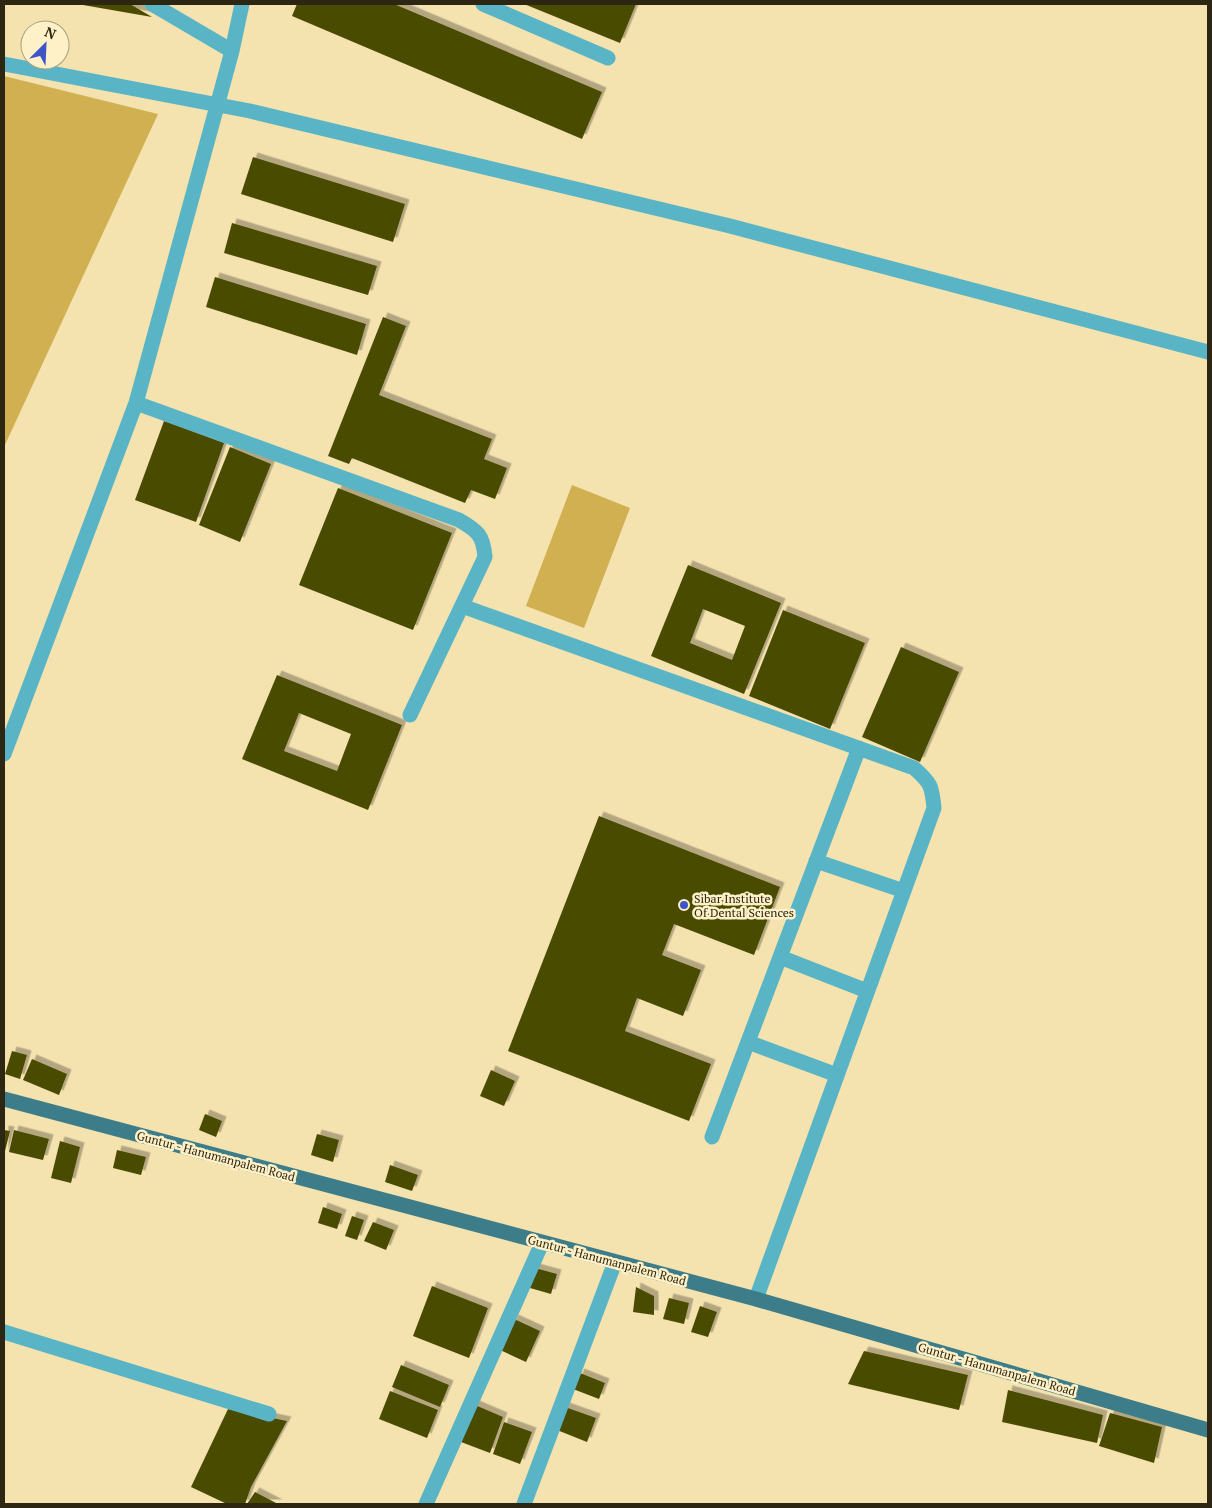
<svg xmlns="http://www.w3.org/2000/svg" width="1212" height="1508" font-family="'PT Serif',serif">
	<style>
		.green { fill: #d0b050 }
		.building { fill: #4a4b04; fill-rule: evenodd; filter: url(#shadow) }
		.lines { fill: none; stroke-linecap: round; stroke-linejoin: round }
		.minor { stroke: #59b5c6; stroke-width: 15 }
		.major { stroke: #3c7d89; stroke-width: 15 }
		.poi-dot { fill: #3f54c7; stroke: #fef0c7; stroke-width: 2 }
		.labels { text-anchor: middle; dominant-baseline: central; stroke-width: 5; stroke-linejoin: round; paint-order: stroke }
		.poi-label { font-size: 12px; fill: #2d2612; stroke: #fef0c7; text-anchor: start }
		.street-label { font-size: 12px; fill: #2d2612; stroke: #fef0c7 }
	</style>
	<defs>
		<filter id="shadow"><feDropShadow dx="4.5" dy="-4.5" stdDeviation="0" flood-color="#0004"/></filter>
	</defs>
	<rect width="100%" height="100%" fill="#f4e2af"/>
	<!-- green -->
	<path class="green" d="M4 76 158 114 4 447Z
		M572 485 630 508 584 628 526 606Z"/>
	<!-- building -->
	<path class="building" d="M83 4H130L152 17 83 5Z
		M297 4H394L602 92 582 139 292 16Z
		M524 4H636L620 43Z
		M253 157 405 204 393 242 241 194Z
		M232 223 377 266 368 295 224 253Z
		M215 277 366 324 357 355 206 307Z
		M383 317 406 326 379 395 492 439 484 459 507 468 495 499 471 490 465 503 352 458 349 464 328 456Z
		M164 421 224 443 196 522 135 500Z
		M230 447 271 464 240 542 199 525Z
		M338 488 452 533 413 630 299 585Z
		M688 565 781 603 744 694 651 656ZM703 609 745 626 732 660 690 643Z
		M783 610 865 643 830 729 749 696Z
		M901 647 959 672 920 762 862 737Z
		M277 675 402 725 368 810 242 759ZM299 713 351 734 337 771 284 751Z
		M599 816 780 887 754 955 674 924 662 955 701 970 683 1016 637 998 625 1031 711 1064 689 1121 508 1051Z
		M12 1051 27 1055 20 1079 5 1074Z
		M32 1059 67 1074 59 1095 23 1080Z
		M491 1070 515 1081 504 1106 480 1096Z
		M205 1114 222 1121 216 1137 199 1130Z
		M4 1130 10 1131 4 1155Z
		M14 1130 49 1139 43 1160 9 1152Z
		M317 1134 339 1140 333 1162 311 1155Z
		M60 1141 80 1147 71 1183 51 1178Z
		M117 1150 146 1157 141 1175 113 1168Z
		M390 1165 418 1175 412 1191 385 1182Z
		M323 1207 342 1214 337 1229 318 1223Z
		M352 1216 364 1220 357 1240 345 1236Z
		M373 1222 394 1230 386 1250 364 1241Z
		M535 1268 557 1274 551 1294 530 1288Z
		M432 1286 488 1308 469 1358 413 1336Z
		M636 1287 654 1296V1315L633 1312Z
		M669 1298 689 1303 684 1324 663 1319Z
		M700 1306 717 1312 708 1337 691 1332Z
		M514 1319 540 1331 526 1362 500 1350Z
		M864 1351 968 1375 959 1410 848 1384Z
		M401 1365 449 1385 440 1407 392 1387Z
		M580 1373 605 1383 599 1399 573 1389Z
		M1008 1390 1103 1415 1097 1443 1002 1422Z
		M390 1391 438 1410 427 1438 379 1419Z
		M475 1405 503 1417 490 1453 461 1442Z
		M565 1407 596 1418 587 1442 557 1430Z
		M228 1409 287 1421 251 1487 245 1504H227L191 1487Z
		M1110 1413 1162 1427 1154 1463 1099 1446Z
		M504 1422 532 1432 520 1464 493 1454Z
		M255 1492 278 1504H247Z"/>
	<g class="lines">
		<!-- minor -->
		<path class="minor" d="M152 4 232 51
			M483 4 608 58
			M4 64 250 111 730 226 1208 352
			M136 403 459 520C478 531 483 535 485 557L410 715
			M462 606 914 768C931 783 932 786 934 808L756 1299
			M4 754 136 403 232 51 242 4
			M816 861 904 891
			M780 957 867 991
			M748 1042 837 1075
			M712 1137 859 748
			M4 1332 269 1414
			M426 1504 542 1243
			M524 1504 615 1262"/>
		<!-- major -->
		<path class="major" d="M4 1099 756 1299 1208 1430"/>
	</g>
	<!-- markers -->
	<circle class="poi-dot" cx="684" cy="905" r="5"/>
	<g class="labels">
		<!-- poi labels -->
		<g class="poi-label">
			<text x="694" y="898">Sibar Institute<tspan x="694" dy="14">Of Dental Sciences</tspan></text>
		</g>
		<!-- street labels -->
		<g class="street-label">
			<text transform="translate(216 1156) rotate(15)">Guntur - Hanumanpalem Road</text>
			<text transform="translate(607 1260) rotate(15)">Guntur - Hanumanpalem Road</text>
			<text transform="translate(997 1369) rotate(16)">Guntur - Hanumanpalem Road</text>
		</g>
	</g>
	<!-- border -->
	<rect width="1212" height="1508" fill="none" stroke="#2d2612" stroke-width="10"/>
	<!-- north arrow -->
	<g transform="translate(45 45) rotate(24)"><circle r="24" fill="#fef0c7" stroke="#aa9f7f"/>
	<path d="M0-4L9 19L0 12L-9 19Z" fill="#3f54c7"/>
	<text y="-8" font-size="14" font-weight="bold" text-anchor="middle" fill="#2d2612">N</text>
	</g>
</svg>
